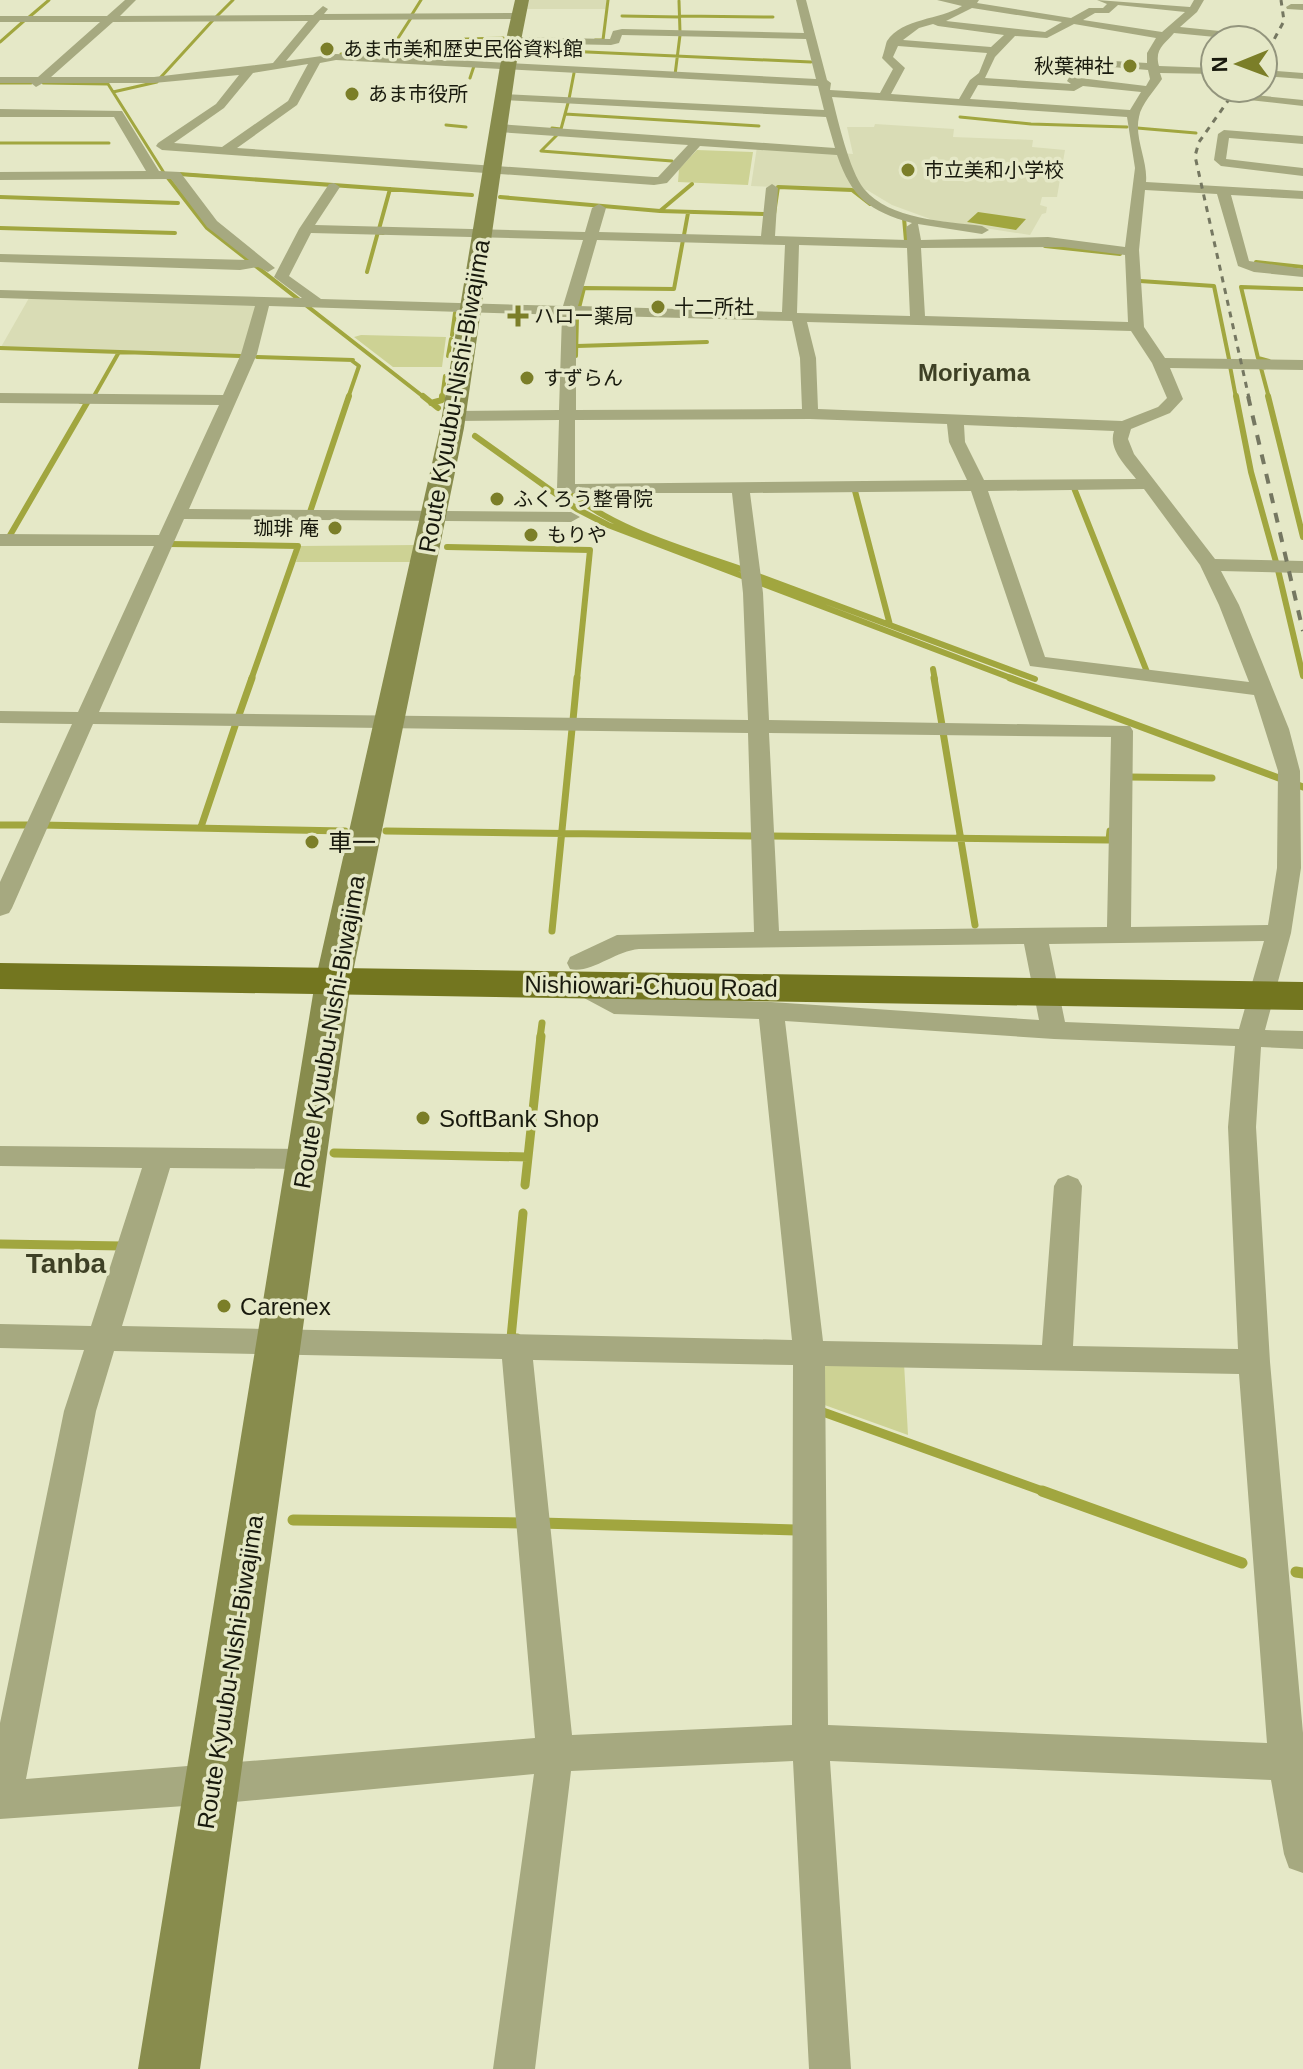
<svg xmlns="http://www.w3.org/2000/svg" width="1303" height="2069" font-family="Helvetica,'Noto Sans JP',sans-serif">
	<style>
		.built { fill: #d9dcb5 }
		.green { fill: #cdd294 }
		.water { fill: #a1a63f }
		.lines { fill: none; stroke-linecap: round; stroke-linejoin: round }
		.stream-far5 { stroke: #a1a63f; stroke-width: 3 }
		.stream-far4 { stroke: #a1a63f; stroke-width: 4 }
		.stream-far3 { stroke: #a1a63f; stroke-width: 6 }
		.stream-far2 { stroke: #a1a63f; stroke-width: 7 }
		.stream-far1 { stroke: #a1a63f; stroke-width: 9 }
		.stream { stroke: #a1a63f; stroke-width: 11 }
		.minor { fill: #a6a980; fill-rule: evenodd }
		.secondary { fill: #888c4d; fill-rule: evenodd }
		.primary { fill: #73761f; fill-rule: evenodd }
		.rail-far1 { stroke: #757761; stroke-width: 3; stroke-dasharray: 6 6; stroke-linecap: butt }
		.rail { stroke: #757761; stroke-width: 4; stroke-dasharray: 10 10; stroke-linecap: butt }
		.poi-dot { fill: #7b7e28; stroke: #e5e8c7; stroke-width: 3 }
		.labels { text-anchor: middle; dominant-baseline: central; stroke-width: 7; stroke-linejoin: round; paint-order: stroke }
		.far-poi-label { font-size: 20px; fill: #18190d; stroke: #e5e8c7; text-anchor: start }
		.far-quarter-label { font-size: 24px; font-weight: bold; fill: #3e4025; stroke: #e5e8c7 }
		.street-label { font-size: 24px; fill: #18190d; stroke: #e5e8c7 }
		.poi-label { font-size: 24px; fill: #18190d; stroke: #e5e8c7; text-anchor: start }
		.quarter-label { font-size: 28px; font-weight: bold; fill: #3e4025; stroke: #e5e8c7 }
	</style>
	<rect width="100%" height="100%" fill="#e5e8c7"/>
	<!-- built -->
	<path class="built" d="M528 0H607L606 9H526Z
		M875 124 954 129 953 137 1033 140 1032 147 1065 150 1057 197H1042L1040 205 1047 207 1046 213 1042 214 1030 235 933 220 892 205 867 190 751 186 757 147 853 154 847 127H874Z
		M29 298 257 306 243 355 1 347Z"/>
	<!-- green -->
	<path class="green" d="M697 150 753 152 748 185 678 182 679 169Z
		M361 335 446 337 442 367H393L354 337Z
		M417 545 414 562H296L300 546Z
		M819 1362 904 1363 908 1435 819 1403Z"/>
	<!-- water -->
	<path class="water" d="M978 212 1026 219 1016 230 967 222Z"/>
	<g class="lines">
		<!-- stream-far5 -->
		<path class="stream-far5" d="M679 1 680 32
			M411 16 421 0
			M622 16 680 17
			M680 16 773 17
			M216 17 233 0
			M28 18 49 0
			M595 40H603L608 0
			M0 42 25 20
			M393 46 411 18
			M521 49 811 62
			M341 54 431 40 503 38
			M675 75 680 35
			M161 77 214 19
			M470 78 474 66
			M0 83H31
			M43 83 108 84 166 176
			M113 92 157 82
			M569 99 574 73
			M565 114 759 126
			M960 117 1031 124 1127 127
			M446 125 466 127
			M552 128 561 129 568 103
			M1137 128 1196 133
			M558 134 541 151 672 161
			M0 143H109
			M178 174 207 176"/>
		<!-- stream-far4 -->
		<path class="stream-far4" d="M165 174 207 228 425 398
			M179 174 472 195
			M0 197 178 203
			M500 197 660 211 765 214
			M660 211 692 184
			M774 214 778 187 852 190 870 204
			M898 216 904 218 906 241
			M0 228 175 233
			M379 229 390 189
			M684 235 688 213
			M1045 246 1120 254
			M1256 262 1303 267
			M367 272 378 232 383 233
			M1140 281 1214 286 1229 359
			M579 308 584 288 674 289 683 240H676
			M452 335 455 313
			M577 346 707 342
			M0 348 240 356
			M448 356 451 339
			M576 356 577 317
			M257 357 353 360
			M1269 361 1258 358 1241 287 1303 289
			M1230 366 1236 398
			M1266 367 1261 368 1269 398
			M94 396 119 352
			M348 398 359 366 351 360
			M442 398 445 376"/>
		<!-- stream-far3 -->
		<path class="stream-far3" d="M423 396 438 408
			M1236 396 1251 472 1276 562
			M1268 396 1303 537
			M431 403 442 400V396
			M475 436 577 509 608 525 1016 680
			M1074 488 1147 672
			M855 491 890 625
			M572 492C607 528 693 552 741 569
			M310 512 349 396
			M9 537 88 401H81
			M169 544 298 546 251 680
			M447 547 590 550 577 680
			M1278 570 1303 676
			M758 576 1035 679
			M933 669 935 680"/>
		<!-- stream-far2 -->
		<path class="stream-far2" d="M934 678 942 725
			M1010 678 1303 787
			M239 715 252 678
			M573 720 577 678
			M943 732 975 925
			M1129 777 1212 778
			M0 825H27
			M41 825 345 831
			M201 827 235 726
			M386 831 753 836
			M771 836 1109 840 1110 831
			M552 931 572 729
			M540 1038 542 1023"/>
		<!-- stream-far1 -->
		<path class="stream-far1" d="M334 1153 528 1157
			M525 1185 541 1036
			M0 1244 123 1246
			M517 1338H511L523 1213
			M823 1412 1048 1493"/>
		<!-- stream -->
		<path class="stream" d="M1042 1491 1242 1563
			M293 1520 523 1523
			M540 1523 796 1530
			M1296 1572 1303 1573"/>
		<!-- minor -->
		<path class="minor" d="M125 0H136L120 16 313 15 323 6 328 9 324 14 518 13 523 16 518 19 320 20 286 61 336 54 816 79 806 39 622 35 619 43 611 45 513 43 508 40 513 37 610 39 613 31 622 29 804 33 796 0H806L827 80 831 83 830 90 880 93 893 69 882 58C884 53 886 43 887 41 902 18 940 20 962 6L937 0H979L977 3 1071 18 1089 8H1103L1107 4 1097 0 1190 7 1194 0H1204L1197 12 1180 27 1259 35 1264 38 1246 40 1174 33C1165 44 1154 49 1159 66L1215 68V74L1160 73 1162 79C1155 90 1141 104 1139 117 1134 138 1148 161 1146 182L1303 191V199L1231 195 1249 261 1303 269V277L1254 272 1238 266 1217 194 1145 190 1139 250 1144 327 1165 358 1303 360V370L1170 368 1183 399 1170 413 1131 429 1128 439 1134 454 1215 559 1303 561V573L1221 571 1239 605 1289 729 1300 771 1301 868 1291 933 1265 1030 1303 1031V1049L1261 1047 1256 1127 1270 1362 1303 1733V1873L1289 1868 1284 1854 1271 1780 830 1761 851 2069H809L793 1761 571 1771 535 2069H493L534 1774 213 1804 0 1819V1723L64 1411 84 1350 0 1348V1324L91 1326 142 1168 0 1166V1146L307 1149 317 1152 321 1159 317 1166 307 1169 170 1168 122 1326 792 1340 759 1019 614 1014 571 991 567 985 571 979 580 977 589 979 619 997 771 1002 1039 1020 1024 944 639 949C615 951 591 974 570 969L567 963 570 957 617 935 754 932 748 733 93 724 12 908 9 913 0 916V882L72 724 0 723V711L78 712 154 546H0V534L159 535 219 405 0 403V393L223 395 241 354 255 306 0 298V290L302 298 274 277 299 229 329 184 334 183 340 187 315 225 585 232 592 208 599 204 606 208 599 232 761 236 766 188 772 184 778 188 775 236 907 240 906 227 912 223C869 211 852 198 837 155L700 146 667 183 654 185 162 150 156 146 158 143 216 104 239 75 154 83H43L36 87 31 83H0V77H38L100 22H0V16H107ZM1118 5 1185 12 1162 32 1083 20 1095 13H1109ZM972 8 1062 22 1045 32 946 21ZM308 21 273 63 154 77H51L113 22ZM933 24 938 26 1004 35 991 47 903 40 919 28ZM1074 24 1156 38 1147 53V63L1080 59 1067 81 1071 84 985 78 995 57 1015 36 1047 38ZM898 46 987 53 979 73 970 80 959 99 891 94 905 68 893 57ZM336 60 818 86 824 110 503 94 497 97 503 100 826 117 835 148 498 124 492 128 498 132 688 145 658 177H654L237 148 297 105 320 63ZM308 64 288 101 222 147 174 143 224 108 253 73ZM1088 65 1148 70 1150 79 1146 86 1080 78ZM978 85 1074 91 1083 86 1141 92 1130 110 970 99ZM832 97 1127 117 1135 168 1125 247 1048 237 921 240 918 224 982 234 989 230 982 226C945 221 890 220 864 189 849 170 838 120 832 97ZM311 233 583 240 563 306 321 299 289 276ZM597 240 785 245 782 312 578 306ZM799 245 907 248 910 316 797 313ZM1063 247 1125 255 1128 322 925 316 921 248ZM269 306 562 315 559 410 454 411 446 416 454 421 559 420 557 489 560 493H732L743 593 748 720 99 712 184 519 571 522 580 517 571 512 189 509 257 354ZM576 315 792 321 800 358 802 409 576 410ZM807 322 1131 331 1152 363 1167 398 1158 407 1122 421 818 409 816 358ZM810 419 947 424 949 442 967 480 575 484V420ZM964 425 1114 431C1108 449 1125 465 1136 479L984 480 965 442ZM1144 489 1200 565 1219 605 1249 682 1045 657 988 491ZM971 491 1030 666 1254 695 1278 771 1277 868 1268 925 1131 927 1133 731 1130 726 769 720 763 593 750 493ZM769 733 1111 737 1107 927 779 931ZM1264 941 1239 1029 1065 1022 1049 944ZM785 1021 1054 1039 1235 1046 1228 1127 1238 1349 1073 1346 1082 1186 1078 1179 1068 1175 1058 1179 1054 1186 1042 1345 823 1341ZM114 1351 502 1359 535 1738 26 1779 96 1411ZM533 1360 793 1365 792 1725 572 1735ZM825 1366 1239 1374 1267 1743 828 1725Z
			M1291 4H1303V10L1287 9 1286 7Z
			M1263 70 1303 73V79L1263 76Z
			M1244 94 1303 100V106L1240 99V95Z
			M0 109 122 111 159 171 180 172 217 221 275 268 268 272 258 267 240 270 0 262V254L249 260 207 227 171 179 0 180V172L146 171 114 117H0Z
			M1224 130 1303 136V144L1229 138 1226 159 1303 168V176L1221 166 1214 160 1218 134Z"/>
		<!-- secondary -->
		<path class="secondary" d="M515 0H529L516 66 464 428 351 982 200 2069H138L315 982 440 428 500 66Z"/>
		<!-- primary -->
		<path class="primary" d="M0 963 1303 982V1010L0 989Z"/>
		<!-- rail-far1 -->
		<path class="rail-far1" d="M1263 60 1284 21 1281 0
			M1237 88 1199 142 1195 156 1249 398"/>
		<!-- rail -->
		<path class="rail" d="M1248 396 1303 631"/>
	</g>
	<!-- markers -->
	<g class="poi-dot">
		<circle cx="327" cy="49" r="8"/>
		<circle cx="1130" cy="66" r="8"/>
		<circle cx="352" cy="94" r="8"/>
		<circle cx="908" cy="170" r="8"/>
		<circle cx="658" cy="307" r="8"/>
		<path d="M514 304h8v8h8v8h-8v8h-8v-8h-8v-8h8z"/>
		<circle cx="527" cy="378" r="8"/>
		<circle cx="497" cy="499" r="8"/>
		<circle cx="335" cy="528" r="8"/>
		<circle cx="531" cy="535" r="8"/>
		<circle cx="312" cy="842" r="8"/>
		<circle cx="423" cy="1118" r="8"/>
		<circle cx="224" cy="1306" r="8"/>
	</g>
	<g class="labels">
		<!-- far-poi labels -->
		<g class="far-poi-label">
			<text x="343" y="49">あま市美和歴史民俗資料館</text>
			<text x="1114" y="66" text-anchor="end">秋葉神社</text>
			<text x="368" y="94">あま市役所</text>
			<text x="924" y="170">市立美和小学校</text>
			<text x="674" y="307">十二所社</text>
			<text x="534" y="316">ハロー薬局</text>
			<text x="543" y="378">すずらん</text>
			<text x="513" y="499">ふくろう整骨院</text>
			<text x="319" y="528" text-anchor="end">珈琲 庵</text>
			<text x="547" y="535">もりや</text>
		</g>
		<!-- far-quarter labels -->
		<g class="far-quarter-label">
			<text x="974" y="372">Moriyama</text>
		</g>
		<!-- street labels -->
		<g class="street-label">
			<text transform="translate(454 396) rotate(-80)">Route Kyuubu-Nishi-Biwajima</text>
			<text transform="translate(651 986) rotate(1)">Nishiowari-Chuou Road</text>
			<text transform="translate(329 1032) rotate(-80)">Route Kyuubu-Nishi-Biwajima</text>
			<text transform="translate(230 1672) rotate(-81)">Route Kyuubu-Nishi-Biwajima</text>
		</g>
		<!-- poi labels -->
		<g class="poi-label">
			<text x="328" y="842">車一</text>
			<text x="439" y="1118">SoftBank Shop</text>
			<text x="240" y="1306">Carenex</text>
		</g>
		<!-- quarter labels -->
		<g class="quarter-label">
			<text x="66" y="1263">Tanba</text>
		</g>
	</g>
	<!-- north arrow -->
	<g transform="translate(1239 64) rotate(269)"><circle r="38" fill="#e5e8c7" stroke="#93957d" stroke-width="2"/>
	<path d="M0-6L14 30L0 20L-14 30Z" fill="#7b7e28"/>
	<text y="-12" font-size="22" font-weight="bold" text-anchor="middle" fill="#18190d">N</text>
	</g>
</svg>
